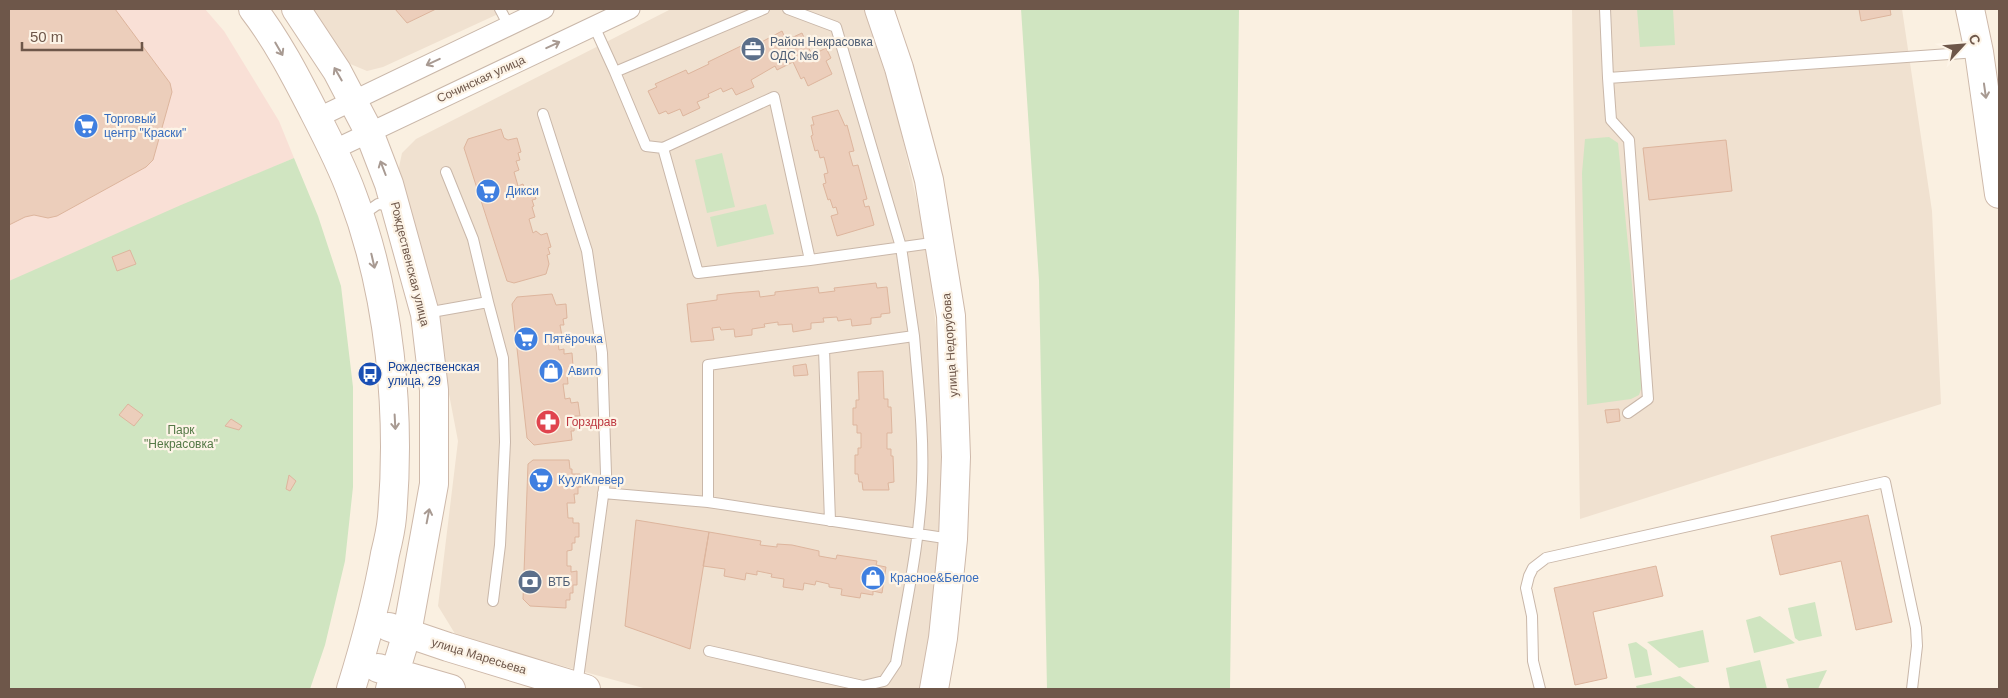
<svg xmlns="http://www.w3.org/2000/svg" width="2008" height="698" font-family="Helvetica,sans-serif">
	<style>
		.residential { fill: #f0e1d0 }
		.commercial { fill: #f9e0d6 }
		.green { fill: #d0e5c1 }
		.building { fill: #eccebb; stroke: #ddb59d }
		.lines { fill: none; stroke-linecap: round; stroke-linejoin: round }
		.lane-casing { stroke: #c9b7a9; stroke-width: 12 }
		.street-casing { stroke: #c9b7a9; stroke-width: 21 }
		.secondary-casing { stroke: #ceb9aa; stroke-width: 30 }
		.lane { stroke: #fff; stroke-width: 10 }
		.street { stroke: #fff; stroke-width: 19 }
		.secondary { stroke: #fff; stroke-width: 28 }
		.oneway { stroke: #a89a92 }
		.labels { text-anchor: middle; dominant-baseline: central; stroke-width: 4.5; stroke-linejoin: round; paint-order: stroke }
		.service-label { font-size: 12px; fill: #4e5e75; stroke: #fdf4e7; text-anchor: start }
		.street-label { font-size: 12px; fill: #6e574a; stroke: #fdf4e7 }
		.shop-label { font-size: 12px; fill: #366cbe; stroke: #fdf4e7; text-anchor: start }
		.transit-label { font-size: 12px; fill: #164399; stroke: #fdf4e7; text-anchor: start }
		.health-label { font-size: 12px; fill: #be3a42; stroke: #fdf4e7; text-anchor: start }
		.park-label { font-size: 12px; fill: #557947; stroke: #fdf4e7 }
	</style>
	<rect width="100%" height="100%" fill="#faf0e1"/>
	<!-- residential -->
	<path class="residential" d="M306 9H509L383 67 367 71 348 63Z
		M671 9H866L895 106 927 245 943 392 939 540 932 617 921 689H647L457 637 438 606 458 441 433 311 398 172 402 153 416 139Z
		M1572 9H1902L1932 211 1941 404 1580 519Z"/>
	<!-- commercial -->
	<path class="commercial" d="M9 9H205L224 31 279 121 294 158 9 282Z"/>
	<!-- green -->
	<path class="green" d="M1021 9H1239L1230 689H1047L1039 280Z
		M1637 9H1673L1675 45 1640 47Z
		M1609 137 1618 143 1642 386 1639 395 1631 399 1587 405 1582 173 1585 139Z
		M722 153 735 207 707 213 695 160Z
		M294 158 318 216 341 286 353 387V487L345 561 325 645 310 689H9V281L181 205Z
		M766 204 774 234 717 247 710 217Z
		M1815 602 1822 636 1799 641 1795 638 1788 608Z
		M1760 616 1795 643 1754 653 1746 620Z
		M1703 630 1709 662 1679 668 1647 642Z
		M1636 642 1647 650 1652 675 1635 678 1628 644Z
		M1760 660 1767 689H1730L1726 668Z
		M1827 670 1818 689H1789L1786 679Z
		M1680 676 1697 689H1637L1636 686Z"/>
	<!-- building -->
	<path class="building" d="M9 9H115L170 83 172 92 153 160 146 167 57 216 48 218 34 215 25 217 9 225Z
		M395 9H436L407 23Z
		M1859 9H1890L1891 15 1861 21Z
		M782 31 787 42 790 41 789 39 802 33 812 55 826 48 831 58 826 61 832 74 808 86 804 77 801 79 793 62 777 70 775 66 751 80 754 87 736 95 732 88 723 92 721 88 708 94 709 97 697 102 700 108 683 116 680 109 668 114 666 111 659 114 648 91 657 87 655 84 686 70 688 74 709 64 708 62 741 46 743 52Z
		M838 110 845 126 847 125 854 151 849 152 853 166 858 165 867 199 863 200 865 207 869 206 874 225 837 236 831 216 838 214 836 207 833 208 830 199 828 200 823 184 826 183 824 174 828 173 824 157 820 158 818 150 815 151 811 136 813 135 811 125H814L812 117Z
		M501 129 504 138 508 140 517 138 521 152 518 153 520 160 516 161 519 170 514 172 518 186 523 184 525 189 532 186 536 199 532 200 534 206 532 207 535 217 529 219 533 233 536 231 541 235 547 233 551 247 548 248 550 254 547 255 549 264 546 274 514 283 507 281 464 148 468 139Z
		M1726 140 1732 191 1649 200 1643 148Z
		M130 250 136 264 117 271 112 257Z
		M876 283 877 288 887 287 890 313 881 314V317L871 318V324L852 326 851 319 838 321 837 317 823 318 824 322 811 323V329L793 332 792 324 778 325V322L764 324 765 327 752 329V335L735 337 734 329 721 330 720 327 712 328 714 340 691 342 687 304 717 300V295L734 293 759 291 760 297 775 295V292L818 287 819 293 835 291 834 288Z
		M552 294 556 305 566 304 567 318 563 319 564 325H560L562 336H557L559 350 564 349V354L572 353 573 366H569L570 373H567L568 384H563L565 399 570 398 571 403 578 402 580 416H575L574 431H571L572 440 534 445 527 438 512 304 517 297Z
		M806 364 808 375 794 376 793 366Z
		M883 371 884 399H888V407H891L892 433H887V449H891V456H893L894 482 888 483 889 490H863L862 482H859L858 474H855V455H858V448H861V433H857V425H853V408H856V400H859L858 372Z
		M128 404 143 415 134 426 119 415Z
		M1619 409 1620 421 1607 423 1605 410Z
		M231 419 242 426 239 430 225 426Z
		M533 460H569L570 469H572V474H580L581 487H578V494H574L575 503H567L568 518H573V523H579V537H575V543H572V550L567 551V566H571V572L577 571V585H573V593H570V600H566V608L530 606 523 599 528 464Z
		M289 475 296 481 290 491 286 489Z
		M1868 515 1892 622 1856 630 1841 561 1780 575 1771 536Z
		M636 520 709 532 690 649 625 626Z
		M709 532 761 541 760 545 777 547V544L792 545 819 551V556L836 559 837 555 877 561 876 565 886 567 882 593 873 591V595L861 593 860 598 841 595 842 589 829 587V584L816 581 815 585 804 583 803 590 783 587 784 579 771 577 772 574 757 571V575L746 573 745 580 724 576 725 569 703 566Z
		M1656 566 1663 596 1593 612 1607 678 1575 685 1554 588Z"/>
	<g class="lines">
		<defs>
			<path id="lane" d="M500 9 509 26
				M788 9 836 27 901 247 914 336 708 365V502L951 539
				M1605 9 1608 78 1978 52
				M594 26 615 72 764 9
				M615 72 646 146 663 148
				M1608 78 1611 120 1629 140 1648 399 1628 413
				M543 114 587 251 602 353 606 474 577 686
				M446 172 473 239 488 302
				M365 220 368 211 378 204 387 205 391 208
				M810 260 698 273 663 148 774 97 810 260 939 242
				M426 313 488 302 503 358 505 442 500 545 493 601
				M824 349 830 521
				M603 493 708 502
				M709 651 863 686 884 681 896 663C906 603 920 542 922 481 924 433 918 385 914 336
				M1540 689 1533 661 1532 616 1526 588 1529 576 1533 568 1546 558 1885 482 1916 628 1917 646 1912 689"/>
			<path id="street" d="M317 118 544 9
				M333 150 630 9"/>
			<path id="secondary" d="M253 9C277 40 296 77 314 112 328 139 342 166 352 194 390 294 401 412 392 517 391 529 388 542 385 554 377 600 365 644 351 689
				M296 9 337 71 369 132 389 184 425 314 434 390V484L407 633 390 689
				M879 9 899 68 929 180 951 316 956 457 953 539 943 638 934 689
				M1970 9 1979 52 1999 194
				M389 627 448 647 586 689
				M378 668 451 689"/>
		</defs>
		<!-- lane casing -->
		<use href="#lane" class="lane-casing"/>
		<!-- street casing -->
		<use href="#street" class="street-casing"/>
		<!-- secondary casing -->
		<use href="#secondary" class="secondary-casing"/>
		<!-- lane -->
		<use href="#lane" class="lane"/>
		<!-- street -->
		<use href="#street" class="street"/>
		<!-- secondary -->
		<use href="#secondary" class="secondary"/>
	</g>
	<!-- one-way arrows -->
	<defs><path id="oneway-shaft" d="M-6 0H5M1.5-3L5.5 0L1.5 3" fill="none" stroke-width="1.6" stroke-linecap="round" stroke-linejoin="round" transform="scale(1.25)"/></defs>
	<g class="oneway">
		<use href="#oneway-shaft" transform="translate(553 45) rotate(-25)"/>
		<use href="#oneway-shaft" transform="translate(279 49) rotate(60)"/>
		<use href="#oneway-shaft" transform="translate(433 62) rotate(155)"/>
		<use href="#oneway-shaft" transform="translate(338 74) rotate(-120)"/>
		<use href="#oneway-shaft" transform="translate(1985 91) rotate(82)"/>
		<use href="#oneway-shaft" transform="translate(383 168) rotate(-111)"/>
		<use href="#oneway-shaft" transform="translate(373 261) rotate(77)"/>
		<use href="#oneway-shaft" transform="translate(395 422) rotate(87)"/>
		<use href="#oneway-shaft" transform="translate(428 516) rotate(-79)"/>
	</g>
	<!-- icons -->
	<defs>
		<symbol id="office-disc" viewBox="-11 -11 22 22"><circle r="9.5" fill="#5c6f8a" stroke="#fdf4e7"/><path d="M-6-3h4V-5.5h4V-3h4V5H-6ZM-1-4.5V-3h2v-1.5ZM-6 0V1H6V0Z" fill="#fff"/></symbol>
		<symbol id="supermarket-disc" viewBox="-11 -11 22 22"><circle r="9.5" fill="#3f7fe0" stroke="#fdf4e7"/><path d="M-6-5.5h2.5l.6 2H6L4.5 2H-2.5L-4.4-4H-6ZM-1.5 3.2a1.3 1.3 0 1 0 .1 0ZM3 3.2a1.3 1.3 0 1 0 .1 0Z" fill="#fff"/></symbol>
		<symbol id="shop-disc" viewBox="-11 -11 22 22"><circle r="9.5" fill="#3f7fe0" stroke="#fdf4e7"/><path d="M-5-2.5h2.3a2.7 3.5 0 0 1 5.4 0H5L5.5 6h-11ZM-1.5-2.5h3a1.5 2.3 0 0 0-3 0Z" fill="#fff"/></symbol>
		<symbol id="bus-disc" viewBox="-11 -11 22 22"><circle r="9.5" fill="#1a4fb4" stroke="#fdf4e7"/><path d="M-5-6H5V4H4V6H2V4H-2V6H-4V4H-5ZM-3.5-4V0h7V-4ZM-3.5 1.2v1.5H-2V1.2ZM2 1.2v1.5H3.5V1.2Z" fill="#fff"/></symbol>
		<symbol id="pharmacy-disc" viewBox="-11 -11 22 22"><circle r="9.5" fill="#e0444e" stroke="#fdf4e7"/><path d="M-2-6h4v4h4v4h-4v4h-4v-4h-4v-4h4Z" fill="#fff"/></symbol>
		<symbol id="bank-disc" viewBox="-11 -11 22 22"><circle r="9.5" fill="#5c6f8a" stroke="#fdf4e7"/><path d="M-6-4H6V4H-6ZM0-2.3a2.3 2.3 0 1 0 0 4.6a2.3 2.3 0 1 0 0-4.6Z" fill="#fff"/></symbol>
	</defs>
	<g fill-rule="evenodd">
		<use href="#office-disc" x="739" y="35" width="28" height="28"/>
		<use href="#supermarket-disc" x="72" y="112" width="28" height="28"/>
		<use href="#supermarket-disc" x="474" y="177" width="28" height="28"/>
		<use href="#supermarket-disc" x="512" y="325" width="28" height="28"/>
		<use href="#shop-disc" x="537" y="357" width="28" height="28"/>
		<use href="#bus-disc" x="356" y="360" width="28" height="28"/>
		<use href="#pharmacy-disc" x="534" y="408" width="28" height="28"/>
		<use href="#supermarket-disc" x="527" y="466" width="28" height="28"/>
		<use href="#shop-disc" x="859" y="564" width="28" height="28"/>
		<use href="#bank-disc" x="516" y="568" width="28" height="28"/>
	</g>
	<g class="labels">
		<!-- service labels -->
		<g class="service-label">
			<text x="770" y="42">Район Некрасовка<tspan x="770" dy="14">ОДС №6</tspan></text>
			<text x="548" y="582">ВТБ</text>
		</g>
		<!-- street labels -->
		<g class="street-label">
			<text transform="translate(481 79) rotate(-25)">Сочинская улица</text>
			<text transform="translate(410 264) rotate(76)">Рождественская улица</text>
			<text transform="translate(950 345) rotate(-94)">улица Недорубова</text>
			<text transform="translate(479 656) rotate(17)">улица Маресьева</text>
		</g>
		<!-- shop labels -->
		<g class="shop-label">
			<text x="104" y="119">Торговый<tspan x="104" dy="14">центр "Краски"</tspan></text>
			<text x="506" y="191">Дикси</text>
			<text x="544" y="339">Пятёрочка</text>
			<text x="568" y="371">Авито</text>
			<text x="558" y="480">КуулКлевер</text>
			<text x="890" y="578">Красное&amp;Белое</text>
		</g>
		<!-- transit labels -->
		<g class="transit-label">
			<text x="388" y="367">Рождественская<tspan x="388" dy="14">улица, 29</tspan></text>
		</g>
		<!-- health labels -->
		<g class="health-label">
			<text x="566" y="422">Горздрав</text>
		</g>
		<!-- park labels -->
		<g class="park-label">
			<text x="181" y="430">Парк<tspan x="181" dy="14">"Некрасовка"</tspan></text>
		</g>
	</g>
	<!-- border -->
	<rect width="2008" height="698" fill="none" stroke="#6e574a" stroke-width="20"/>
	<!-- north arrow -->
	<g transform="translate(1963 45) rotate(64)" stroke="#fdf4e7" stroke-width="4" paint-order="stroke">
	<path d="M0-4L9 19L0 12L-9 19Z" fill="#6e574a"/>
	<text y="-8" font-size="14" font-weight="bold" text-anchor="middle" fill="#6e574a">С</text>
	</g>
	<!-- scale -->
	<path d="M22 42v8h120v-8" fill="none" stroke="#6e574a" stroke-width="2.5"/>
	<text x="30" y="42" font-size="15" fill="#6e574a" stroke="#fdf4e7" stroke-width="4" paint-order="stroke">50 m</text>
</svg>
